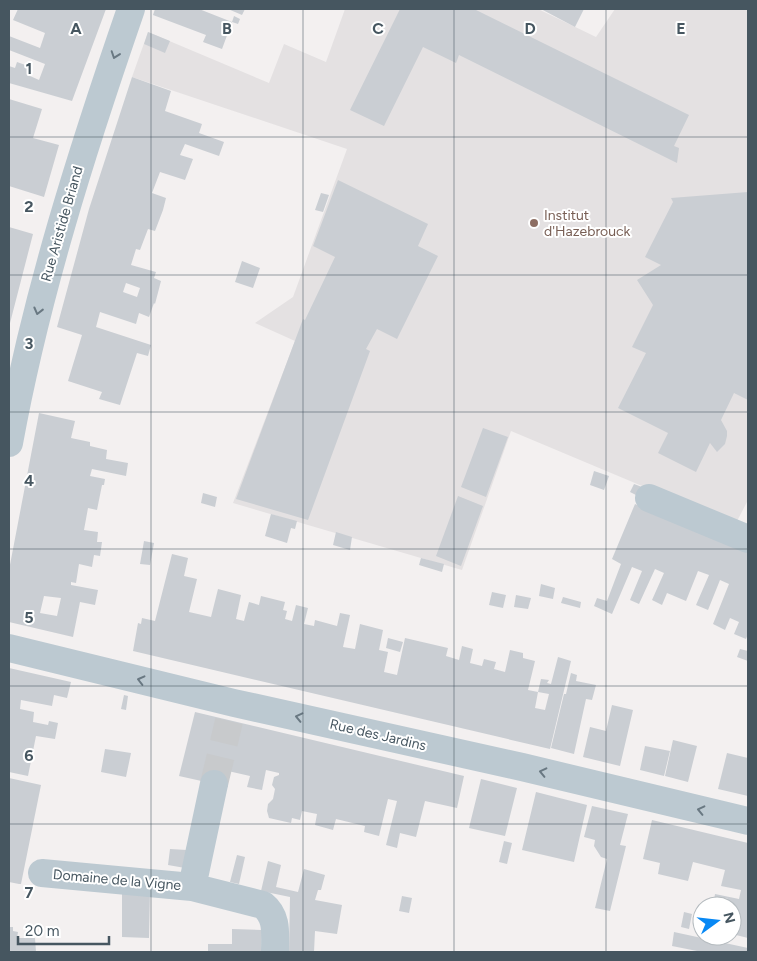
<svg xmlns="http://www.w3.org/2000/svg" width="757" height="961" font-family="Figtree,sans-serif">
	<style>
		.education { fill: #e4e1e2 }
		.building { fill: #caced3; fill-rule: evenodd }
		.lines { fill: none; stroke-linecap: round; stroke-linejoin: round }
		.minor-tunnel { stroke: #c8cacc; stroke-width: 28; stroke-dasharray: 28 14; stroke-linecap: butt }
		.minor { stroke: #bcc9d1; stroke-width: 28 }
		.oneway { stroke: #697882 }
		.grid { fill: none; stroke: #465660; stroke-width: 1; stroke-opacity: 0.55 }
		.education-dot { fill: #8d6e63; stroke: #fff; stroke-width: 2 }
		.labels { text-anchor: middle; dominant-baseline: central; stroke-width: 4; stroke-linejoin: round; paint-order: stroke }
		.education-label { font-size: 14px; fill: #785e54; stroke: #fff; text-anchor: start }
		.street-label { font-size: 14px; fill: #465660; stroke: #fff }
		.grid-label { font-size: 16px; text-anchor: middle; font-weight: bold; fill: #465660; stroke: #fff; stroke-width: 4; stroke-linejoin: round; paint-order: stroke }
	</style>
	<rect width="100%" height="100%" fill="#f3f0f0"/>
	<!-- education -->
	<path class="education" d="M345 9H538L596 37 615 9H748V500L735 525 511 431 462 570 233 503 295 341 255 323 293 297 347 149 132 77 148 32 269 83 284 44 326 62Z"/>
	<!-- building -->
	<path class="building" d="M18 9H106L72 101 9 83V66L15 68 17 62 31 67 29 73H31L30 76 39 80 45 64 9 50V36L40 48 45 33 13 20Z
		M155 9H199L232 22 222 49 203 42 206 35 153 15Z
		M228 9H245L242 15Z
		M400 9H474L689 115 674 146 679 148 677 163 459 55 456 63 423 47 384 126 350 110Z
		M541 9H584L575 27Z
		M234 16 240 19 238 24 232 22Z
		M148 32 170 41 165 53 144 44Z
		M132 77 171 91 165 111 202 124 199 133 224 142 219 156 185 144 180 155 193 159 185 180 160 172 152 193 166 198 163 210 155 231 148 229 140 250 136 249 131 265 156 272 154 278 161 281 155 304 154 303 149 317 139 313 136 324 100 312 96 327 151 345 148 356 137 353 120 405 99 399 102 392 68 381 82 335 57 327 89 209ZM126 283 140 288 137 297 123 292Z
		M9 99 42 109 33 138 59 145 44 197 9 186Z
		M338 180 428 224 418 246 438 256 397 339 377 329 366 349 370 351 308 520 236 499 303 319 305 320 335 257 313 246Z
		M748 192V400L734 393 721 420 727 431V436L725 444 717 452 710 443 696 472 658 453 668 433 618 408 646 353 632 347 653 305 637 280 661 265 645 257 673 202 671 198Z
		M321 193 329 195 323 212 315 210Z
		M9 227 33 234 9 327Z
		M242 261 260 268 253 288 235 282Z
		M39 413 75 421 71 438 90 442V446L107 450 106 459 128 463 126 476 92 469 90 476 105 479 104 485H102L97 510 88 508 84 530 98 532 97 542H102L100 556 94 555 92 567 79 564 76 583 71 582V585L98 590 95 605 80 602 73 637 9 622V570ZM44 596 61 598 57 616 40 613Z
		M483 428 508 437 486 497 461 487Z
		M594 471 609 476 604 490 590 485Z
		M634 484 642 487 638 496 630 492Z
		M203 493 217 497 215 507 201 503Z
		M458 496 483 506 461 566 436 556Z
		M635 504 748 552V634L746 639 734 634 739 622 730 618 725 630 713 624 729 584 720 580 708 610 696 605 709 575 698 571 686 601 667 593 662 605 652 600 664 573 655 569 639 604 630 600 642 571 632 567 612 614 594 606 597 598 607 601 621 564 612 559Z
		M271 514 297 521 295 529 291 528 287 543 265 536Z
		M336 532 352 537 350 550 333 545Z
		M144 541 154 543 150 565 140 564Z
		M172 554 188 558 184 576 197 579 189 612 211 617 218 589 241 595 236 619 244 621 249 602 259 605 261 596 285 602 283 610 287 611 285 619 292 621 296 605 308 608 304 624 314 626 315 620 337 626 340 613 350 615 343 647 355 649 360 624 383 630 379 650 388 652 384 672 397 675 405 638 448 648 446 656 459 660 462 646 473 649 470 663 482 666 484 659 496 662 494 669 505 672 510 650 523 653V658L535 661 528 690 538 692 535 708 545 710 549 694 538 692 541 679 549 680 547 683 551 684 558 657 571 661 550 749 133 651 138 623 141 624 142 618 155 621Z
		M421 558 444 564 442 572 419 565Z
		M541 584 555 588 553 599 539 596Z
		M492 592 506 595 503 608 489 605Z
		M516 595 531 598 528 609 514 607Z
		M563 597 581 602 580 608 561 603Z
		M388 638 403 642 400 652 386 648Z
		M740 649 748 651V661L737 657Z
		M9 668 71 682 67 698 54 695 52 706 21 700 20 709 34 712 33 722 48 725 49 721 58 723 55 739 36 736 28 776 9 772Z
		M571 673 577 675 576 681 596 685 592 700 586 699 574 754 551 748 564 694H566Z
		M124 695 128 696 126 710 121 709Z
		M612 705 633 710 620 766 583 757 590 727 606 731Z
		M195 712 464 776 457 808 425 801 416 837 400 833 397 848 386 845 397 801 388 799 379 836 364 832 365 826 336 819 333 830 315 825 317 814 302 811 300 820 292 818 291 823 269 818 267 811 268 804 273 799 275 789 272 785 274 777 279 775V773L266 770 262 790 247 787 250 776 228 771 224 786 179 776Z
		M673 740 697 746 688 782 665 776Z
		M645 746 670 751 664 776 640 770Z
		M105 749 131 753 126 777 101 772Z
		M727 753 748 758V796L718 789Z
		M9 778 41 785 21 884H19L9 882Z
		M481 779 517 788 505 836 469 828Z
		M536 792 587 805 574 862 522 850Z
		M592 806 628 814 620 845 626 846 610 911 595 908 607 859 601 857 594 846 595 840 584 837Z
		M652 820 748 843V938L732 934 733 911 732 906H713L715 894 739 899 741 890 721 886 725 870 693 862 688 881 658 874 660 863 643 859Z
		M504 841 512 843 507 864 499 862Z
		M170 849 187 850 185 868 168 865Z
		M237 855 245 857 239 884 230 882Z
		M268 861 281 865 276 887 298 892 304 869 325 875 321 890H318L315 900 342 905 337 934 315 931 314 952H289L290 897 261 891Z
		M122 891 150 892 149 938 122 937Z
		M402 896 412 898 409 913 399 911Z
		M684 912 692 914 689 929 681 927Z
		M9 927H13V931L18 932 17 938H35L36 952H9Z
		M232 929 262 930 261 952H208V944H232Z
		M674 932 748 948V952H702L672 946Z"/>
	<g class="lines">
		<!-- minor-tunnel -->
		<path class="minor-tunnel" d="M214 784 229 721"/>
		<!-- minor -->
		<path class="minor" d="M9 443C36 295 82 151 131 9
			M649 498 748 539
			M9 648 234 703 522 767 748 821
			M42 873 192 887 214 784
			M192 887 263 905C278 917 275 934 275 952"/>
	</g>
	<!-- one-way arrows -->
	<defs><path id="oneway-chevron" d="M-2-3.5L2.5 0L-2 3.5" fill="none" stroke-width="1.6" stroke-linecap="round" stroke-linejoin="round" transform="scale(1.25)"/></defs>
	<g class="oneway">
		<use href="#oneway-chevron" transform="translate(115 55) rotate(109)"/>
		<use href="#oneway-chevron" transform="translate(38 311) rotate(104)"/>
		<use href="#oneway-chevron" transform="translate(141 680) rotate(-166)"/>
		<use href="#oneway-chevron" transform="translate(299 717) rotate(-167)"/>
		<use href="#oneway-chevron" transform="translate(543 772) rotate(-167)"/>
		<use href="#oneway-chevron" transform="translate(701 810) rotate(-167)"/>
	</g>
	<!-- grid -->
	<path class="grid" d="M151 9V952M303 9V952M454 9V952M606 9V952M9 137H748M9 275H748M9 412H748M9 549H748M9 686H748M9 824H748"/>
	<!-- markers -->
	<circle class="education-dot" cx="534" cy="223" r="5"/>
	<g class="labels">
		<!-- education labels -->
		<g class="education-label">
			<text x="544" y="215">Institut<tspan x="544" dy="16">d'Hazebrouck</tspan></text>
		</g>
		<!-- street labels -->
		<g class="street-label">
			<text transform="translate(62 224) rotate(-74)">Rue Aristide Briand</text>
			<text transform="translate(378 735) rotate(13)">Rue des Jardins</text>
			<text transform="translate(117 880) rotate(5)">Domaine de la Vigne</text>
		</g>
	</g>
	<g class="grid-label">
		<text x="76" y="34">A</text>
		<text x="227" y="34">B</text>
		<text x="378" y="34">C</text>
		<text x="530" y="34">D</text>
		<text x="681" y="34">E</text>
		<text x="29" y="74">1</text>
		<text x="29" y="212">2</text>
		<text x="29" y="349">3</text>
		<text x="29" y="486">4</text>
		<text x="29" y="623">5</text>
		<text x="29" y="761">6</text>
		<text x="29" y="898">7</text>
	</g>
	<!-- border -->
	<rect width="757" height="961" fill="none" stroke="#465660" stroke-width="20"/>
	<!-- north arrow -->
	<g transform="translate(717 921) rotate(75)"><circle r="24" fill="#ffffff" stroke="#b5bbbf"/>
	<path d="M0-4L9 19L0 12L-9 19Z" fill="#0888f4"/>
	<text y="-8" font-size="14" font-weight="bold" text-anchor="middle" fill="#465660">N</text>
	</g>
	<!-- scale -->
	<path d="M18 936v8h91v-8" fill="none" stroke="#465660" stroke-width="2.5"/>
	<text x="25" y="936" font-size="15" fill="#465660" stroke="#ffffff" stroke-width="4" paint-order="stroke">20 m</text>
</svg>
